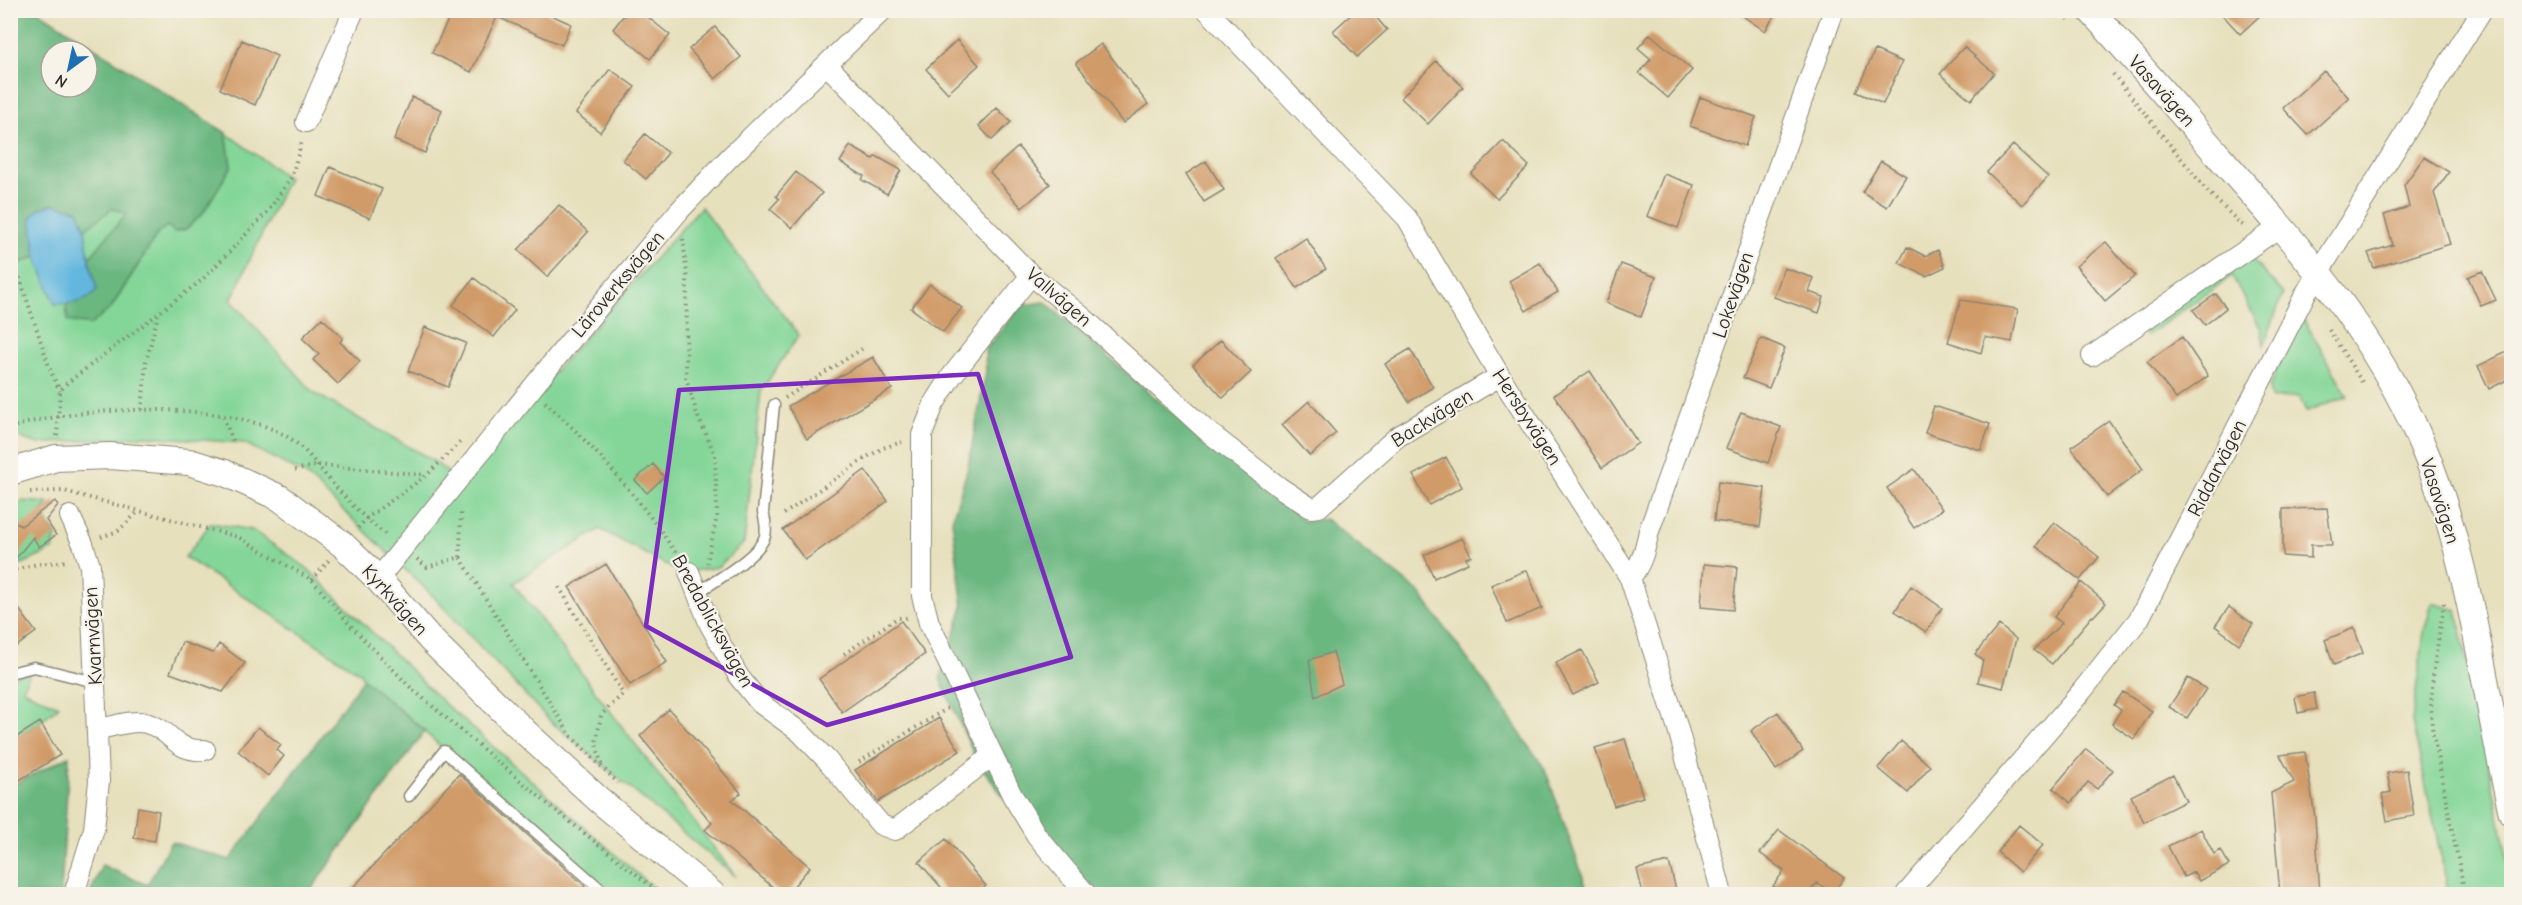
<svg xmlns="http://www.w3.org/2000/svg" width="2522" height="905" font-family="'Comic Neue',sans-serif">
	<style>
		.green { fill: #83d698; stroke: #578062; stroke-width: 1.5 }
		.forest { fill: #6ab780; stroke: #4a7156; stroke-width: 1.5; fill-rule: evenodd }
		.water { fill: #63b7df; stroke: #477185; stroke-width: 1.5 }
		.building { fill: #d19b69 }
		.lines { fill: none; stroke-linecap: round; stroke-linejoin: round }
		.service-casing { stroke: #898674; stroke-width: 13 }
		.minor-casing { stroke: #898674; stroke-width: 22 }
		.tertiary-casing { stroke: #898674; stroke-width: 28 }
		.path { stroke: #898674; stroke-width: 4; stroke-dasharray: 1.5 4.5; stroke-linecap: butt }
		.service { stroke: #fff; stroke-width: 10 }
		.minor { stroke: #fff; stroke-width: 20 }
		.tertiary { stroke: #fff; stroke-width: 26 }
		.marked { fill: none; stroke: #7b2cbf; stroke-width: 4.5; stroke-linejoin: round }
		.labels { text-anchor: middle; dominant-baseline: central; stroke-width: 4.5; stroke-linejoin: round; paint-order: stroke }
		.street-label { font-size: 20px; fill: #2b2b2b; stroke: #f7f3e8 }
	</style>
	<rect width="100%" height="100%" fill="#f7f3e8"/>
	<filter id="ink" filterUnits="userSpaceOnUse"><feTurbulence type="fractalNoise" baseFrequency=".0167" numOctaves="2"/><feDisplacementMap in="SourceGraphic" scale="12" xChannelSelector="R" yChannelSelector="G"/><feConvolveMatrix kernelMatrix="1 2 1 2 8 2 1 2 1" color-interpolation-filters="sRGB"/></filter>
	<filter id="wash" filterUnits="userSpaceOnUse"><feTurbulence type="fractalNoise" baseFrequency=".008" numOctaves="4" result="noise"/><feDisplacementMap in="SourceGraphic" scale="24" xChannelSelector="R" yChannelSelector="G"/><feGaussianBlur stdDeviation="1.35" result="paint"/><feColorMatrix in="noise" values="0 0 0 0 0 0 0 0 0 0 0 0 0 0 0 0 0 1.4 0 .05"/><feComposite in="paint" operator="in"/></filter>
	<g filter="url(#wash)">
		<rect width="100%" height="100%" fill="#e7e0bd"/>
		<!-- green -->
		<path class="green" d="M226 133 288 178 231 300 314 393 432 460 458 480 701 207 799 335 761 391 744 543 718 567 681 573 600 529 513 583 736 877 549 720 430 593 306 475 244 443 146 436 38 444 21 438 11 428V267L61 246 112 208 127 213 111 308 158 233 231 167Z
			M2247 254 2283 294 2264 345 2261 329 2232 276 2146 336 2141 327Z
			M2301 315 2348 396 2306 412 2299 397 2271 398 2269 387Z
			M22 501 49 503 41 512 56 535 53 550 11 569 10 506Z
			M211 523 252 530 307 568 446 705 660 894H612L363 679 360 673 185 557Z
			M2432 603 2457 610 2511 876V894H2449L2412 721 2424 632Z
			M25 672 29 675 23 690 59 706 40 722 11 741V678Z"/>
		<!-- forest -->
		<path class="forest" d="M11 11H38L226 133 231 167 203 213 186 229 175 232 167 226 158 233 111 308 90 325 68 321 66 309 70 281 127 213 112 209 61 246 11 267ZM51 51H87V87H51Z
			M1045 302 1174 414 1305 522 1325 519 1419 592 1492 693 1545 769 1589 894H1079L1063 878 976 759 940 679 963 607 952 520 967 471 986 372 985 350 1022 305Z
			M363 679 425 731 308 894H90L102 865 147 885 171 842 230 860Z
			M69 756 61 894H11V786Z"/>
		<!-- water -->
		<path class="water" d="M53 204 78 210 85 228 89 259 97 290C85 303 73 304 55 304L36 257 31 218 39 209Z"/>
		<g id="blocks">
			<!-- building -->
			<path class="building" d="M453 10H540L571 24 562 45 497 17 471 72 432 53Z
				M628 10H639L670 35 650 59 613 29Z
				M1356 10H1370L1387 30 1357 57 1333 31Z
				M1734 10H1778L1765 31Z
				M2218 10H2266L2240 34Z
				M715 27 741 57 715 79 689 49Z
				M1650 34 1692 70 1668 98 1639 73 1651 59 1638 48Z
				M242 40 277 56 255 105 220 89Z
				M957 40 979 65 948 93 926 69Z
				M1101 44 1148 104 1123 123 1076 63Z
				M1964 47 1994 73 1971 100 1940 74Z
				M1875 50 1902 62 1883 104 1856 92Z
				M1436 61 1463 87 1428 124 1401 98Z
				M610 69 635 87 600 132 576 113Z
				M2324 71 2349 98 2308 135 2283 108Z
				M412 97 442 110 425 153 394 140Z
				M1700 97 1756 117 1745 146 1690 126Z
				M997 108 1011 122 992 140 979 126Z
				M645 134 668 153 646 179 623 160Z
				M1503 141 1529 166 1497 199 1471 174Z
				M2013 145 2048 177 2022 205 1987 172Z
				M850 146 873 159 876 156 901 170 887 194 862 180 864 176 840 162Z
				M1018 147 1050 184 1022 208 990 172Z
				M2424 157 2449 172 2434 193 2450 244 2374 268 2368 253 2393 245 2384 215 2409 207 2404 185Z
				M1206 161 1224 190 1204 202 1186 174Z
				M1881 161 1906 176 1887 207 1862 192Z
				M330 167 382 189 370 218 318 196Z
				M796 172 822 193 792 228 770 209 779 199 776 196Z
				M1664 174 1694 185 1678 228 1647 216Z
				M559 205 588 232 547 277 518 250Z
				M1306 238 1326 269 1297 288 1276 258Z
				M2106 242 2135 276 2105 301 2076 266Z
				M1907 247 1925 256 1938 250 1945 267 1926 276 1899 263Z
				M1540 263 1558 292 1526 311 1509 281Z
				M1621 264 1656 277 1641 317 1606 303Z
				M1784 268 1814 278 1809 292 1824 297 1819 313 1774 297Z
				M2482 271 2496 300 2481 306 2468 277Z
				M474 278 515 310 494 337 453 305Z
				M930 284 962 308 943 332 911 308Z
				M2216 294 2226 308 2205 325 2193 310Z
				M1961 300 2018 309 2012 342 1985 337 1981 353 1948 342Z
				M322 318 343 338 340 342 360 361 338 384 313 360 319 354 302 338Z
				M425 327 466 343 448 387 408 371Z
				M2182 337 2208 376 2176 399 2147 362Z
				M1761 338 1785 348 1769 388 1743 378Z
				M1221 340 1251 372 1223 398 1193 365Z
				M1410 349 1433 387 1409 402 1385 364Z
				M2511 350V378L2489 389 2478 366Z
				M873 357 892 389 807 439 788 406Z
				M1590 371 1638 443 1602 468 1554 395Z
				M1309 401 1336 433 1310 456 1282 425Z
				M1934 406 1990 424 1981 450 1925 433Z
				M1741 412 1781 427 1768 463 1726 448Z
				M2109 421 2143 469 2107 497 2071 447Z
				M1446 457 1462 487 1429 505 1413 475Z
				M653 464 664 477 647 493 635 480Z
				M1914 469 1942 509 1914 528 1887 488Z
				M865 470 888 501 805 560 783 530Z
				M1718 482 1765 488 1760 527 1714 521Z
				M55 501 58 505 46 520 56 535 39 547 33 537 10 566V517L21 526Z
				M2327 508 2332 545H2311V558L2283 556V509Z
				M2054 522 2099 557 2080 580 2036 546Z
				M1462 538 1471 556 1466 558 1468 563 1434 578 1424 555Z
				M606 564 667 662 630 685 569 587Z
				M1704 564 1737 567 1733 610 1701 607Z
				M1527 570 1542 608 1507 623 1491 585Z
				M2081 582 2106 603 2093 617 2092 616 2052 664 2034 650 2062 623 2054 617Z
				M1911 586 1942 608 1926 632 1895 611Z
				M10 597 36 632 10 651Z
				M2229 607 2253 624 2239 644 2215 626Z
				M901 621 925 654 842 712 819 679Z
				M1999 625 2016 639 2003 688 1978 682 1983 660 1975 654Z
				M2354 628 2363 653 2334 665 2325 640Z
				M182 642 213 653 219 644 245 663 223 692 170 673Z
				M1582 650 1599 682 1573 695 1556 663Z
				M1333 652 1342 684 1315 697 1309 660Z
				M2188 678 2206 689 2187 718 2169 707Z
				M2123 692 2152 711 2134 739 2112 724 2121 710 2114 705Z
				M2314 693 2317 709 2298 713 2295 697Z
				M669 709 741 793 732 800 810 867 787 894H781L705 830 712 823 640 736Z
				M1778 712 1803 751 1776 770 1751 731Z
				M939 718 960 751 878 802 855 770Z
				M40 722 60 755 10 786V741Z
				M258 727 281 745 277 750 284 756 268 776 238 751Z
				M1625 739 1643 797 1614 806 1595 748Z
				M1901 741 1930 766 1908 793 1878 768Z
				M2086 749 2113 770 2097 789 2088 782 2071 803 2053 788Z
				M2305 752 2315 817 2320 894H2280L2271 793 2294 782 2280 755Z
				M2407 770 2414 816 2387 821 2382 794 2391 792 2387 773Z
				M459 774 585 886 578 894H347Z
				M2173 775 2186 801 2144 822 2131 796Z
				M138 807 159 811 155 841 134 838Z
				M2019 825 2043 845 2020 872 1997 852Z
				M2201 829 2214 854 2221 850 2229 865 2199 881 2194 872 2184 877 2168 846Z
				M1779 830 1844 878 1833 893 1817 883 1808 894H1785L1773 886 1784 871 1760 853Z
				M946 839 986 886 977 894H947L919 862Z
				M1669 862 1677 894H1643L1637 869Z"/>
		</g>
	</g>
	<g filter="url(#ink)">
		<use href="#blocks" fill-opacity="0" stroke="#898674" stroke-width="1.5"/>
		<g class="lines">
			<defs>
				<path id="service" d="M696 593C713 583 760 555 765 536 767 528 765 520 763 512L774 405
					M10 673 34 667 95 682
					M409 796 444 751 606 894"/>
				<path id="minor" d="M1207 10 1407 218 1500 376 1630 578 1678 729 1722 894
					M827 65 1031 275 1086 320 1207 431 1279 487 1311 508 1319 507 1397 437 1500 376
					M306 122 354 10
					M1031 275 951 377 934 404 922 435V596L929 623 1012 795 1037 836 1086 894
					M2092 356 2281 226
					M70 516 83 544 90 566 99 781 94 829 74 894
					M689 572 710 625 739 677 760 703 800 732 827 760 881 825 895 830 992 756
					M1630 578C1642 564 1645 549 1649 531L1834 10
					M378 579 562 351 679 211 729 158 883 10
					M98 729C113 727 132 719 146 723 174 731 173 752 205 750
					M1906 894 2082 691 2139 619 2307 291 2482 10"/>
				<path id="tertiary" d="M2090 10C2133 57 2175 106 2217 154 2295 242 2375 332 2421 442 2471 559 2483 690 2512 813
					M10 472 56 458 110 456 189 462 225 473 280 498 342 544 378 579 431 640 525 732 598 799 712 894"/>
			</defs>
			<!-- service casing -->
			<use href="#service" class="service-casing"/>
			<!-- minor casing -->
			<use href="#minor" class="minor-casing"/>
			<!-- tertiary casing -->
			<use href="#tertiary" class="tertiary-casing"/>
			<!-- path -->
			<path class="path" d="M2060 10 2068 20
				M2113 74 2208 192 2245 228
				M683 239 687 275 686 378 698 417 715 454 717 516 707 563
				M10 249 51 372 60 391
				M2329 330 2362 382
				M785 398 862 349
				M545 402C595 447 642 501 679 558
				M142 410 146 362 158 315
				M223 417 234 443
				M10 428C77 405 231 399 291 439 309 452 320 470 335 486 351 504 368 522 388 536
				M57 436 60 391 67 383 202 280 234 247 269 210 292 176 302 140
				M295 470 318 465 426 475
				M30 492 64 491 238 537 312 580 352 627 411 688 549 805 661 894
				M784 514 867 457 883 448 902 442
				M358 528 367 518 427 475 460 442
				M101 537 118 531 139 511
				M460 557 461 509
				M417 559 427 567 460 557 570 735 618 783
				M10 571 37 564 69 561
				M312 580 329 560
				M559 587 623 694 601 715 596 743 602 767
				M2444 603C2438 647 2427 690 2433 735L2465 894
				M844 654 897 618H909
				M859 762 948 708"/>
			<!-- service -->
			<use href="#service" class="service"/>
			<!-- minor -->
			<use href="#minor" class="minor"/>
			<!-- tertiary -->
			<use href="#tertiary" class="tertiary"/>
		</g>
	</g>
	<!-- marked area -->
	<path class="marked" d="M978 374 1071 657 827 725 646 626 679 390Z"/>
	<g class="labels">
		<!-- street labels -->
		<g class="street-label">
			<text transform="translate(2162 91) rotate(48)">Vasavägen</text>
			<text transform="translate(618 284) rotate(-50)">Läroverksvägen</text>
			<text transform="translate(1733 295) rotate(-71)">Lokevägen</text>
			<text transform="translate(1059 297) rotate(41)">Vallvägen</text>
			<text transform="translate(1527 417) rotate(57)">Hersbyvägen</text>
			<text transform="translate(1432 418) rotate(-32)">Backvägen</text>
			<text transform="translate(2217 468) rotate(-63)">Riddarvägen</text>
			<text transform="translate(2440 501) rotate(72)">Vasavägen</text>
			<text transform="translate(395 600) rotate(48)">Kyrkvägen</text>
			<text transform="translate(713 621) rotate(61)">Bredablicksvägen</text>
			<text transform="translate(93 636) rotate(-93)">Kvarnvägen</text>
		</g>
	</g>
	<!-- margin -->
	<rect width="2522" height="905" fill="none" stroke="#f7f3e8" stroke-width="36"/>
	<!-- north arrow -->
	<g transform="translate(69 69) rotate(213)"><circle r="28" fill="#f7f3e8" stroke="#a5a39c" stroke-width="1.5"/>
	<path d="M0-4.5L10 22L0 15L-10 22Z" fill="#1f6fb2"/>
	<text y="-9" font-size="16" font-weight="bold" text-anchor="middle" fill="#2b2b2b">N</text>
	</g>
</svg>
